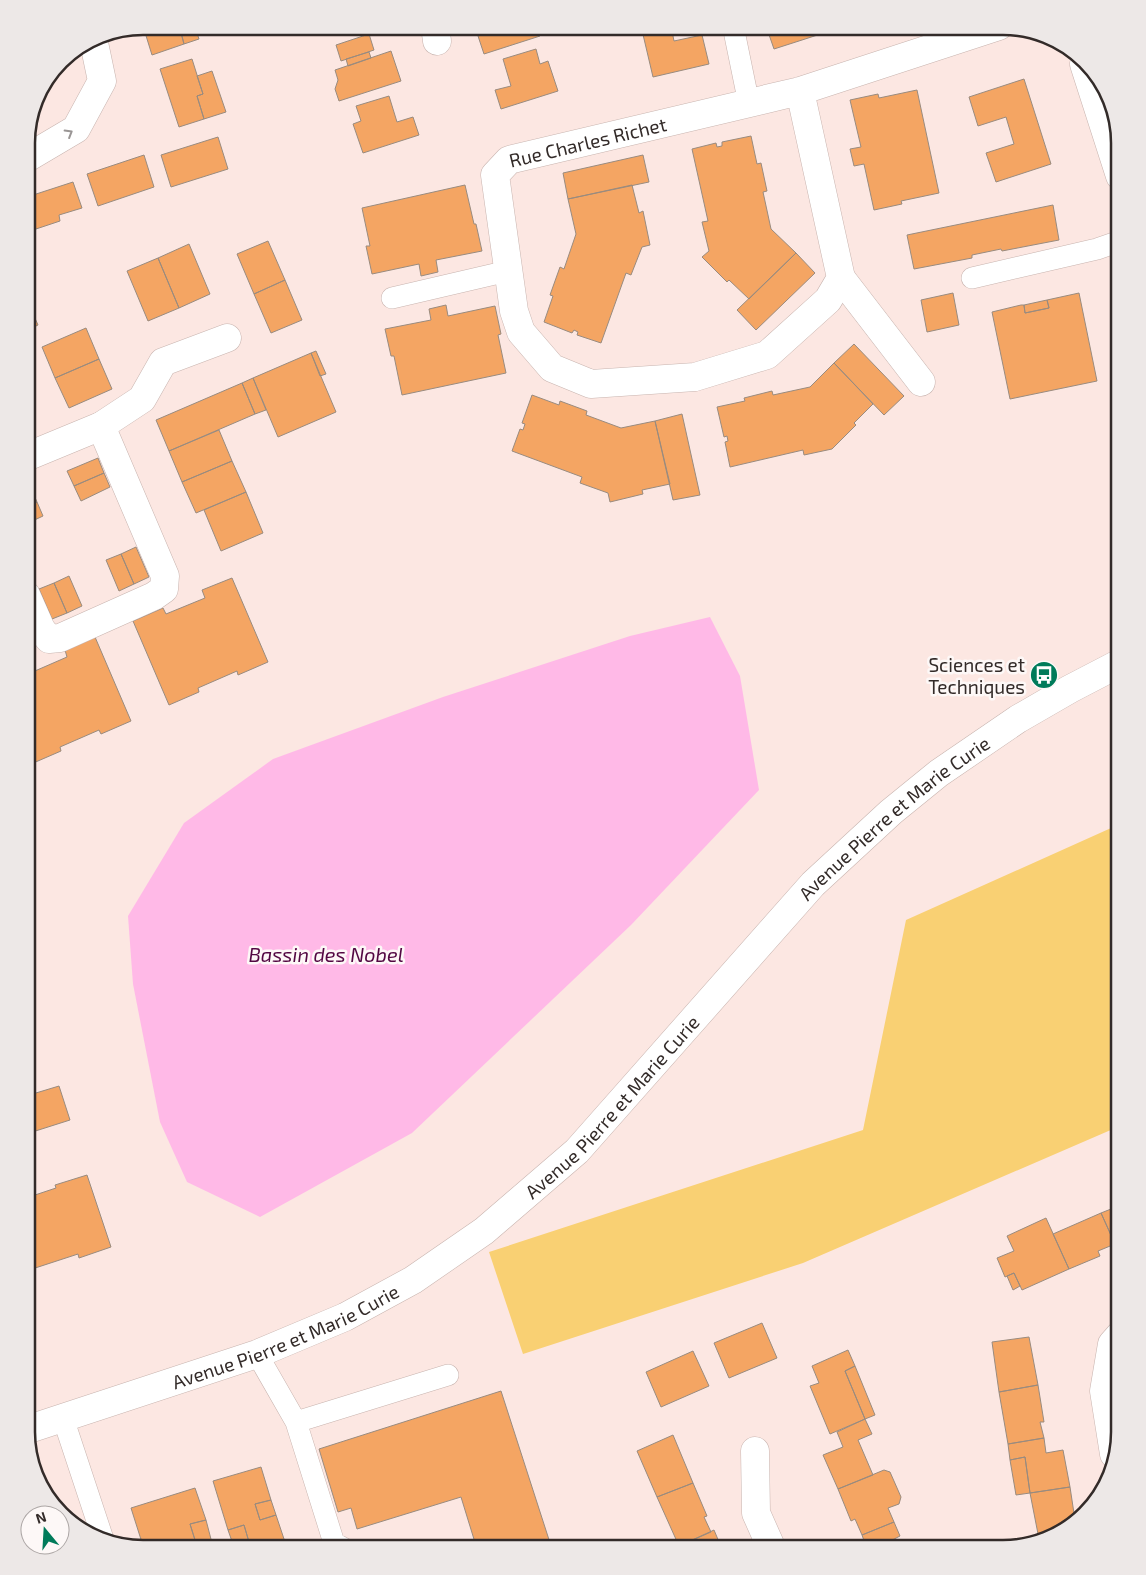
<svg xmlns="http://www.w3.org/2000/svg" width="1146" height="1575" font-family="'Exo 2',sans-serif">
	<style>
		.green { fill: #f9d073 }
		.water { fill: #ffb9e7 }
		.building { fill: #f4a563; stroke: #998b7f }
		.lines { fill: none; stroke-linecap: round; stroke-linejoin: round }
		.lane-casing { stroke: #c8b4af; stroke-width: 22 }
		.street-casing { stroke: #c8b4af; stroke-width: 29 }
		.secondary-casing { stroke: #c8b4af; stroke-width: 29 }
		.lane { stroke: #fff; stroke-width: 21 }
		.street { stroke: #fff; stroke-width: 28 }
		.secondary { stroke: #fff; stroke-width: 28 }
		.oneway { stroke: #999594 }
		.labels { text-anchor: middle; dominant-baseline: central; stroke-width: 5; stroke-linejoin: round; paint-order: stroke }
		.street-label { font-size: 19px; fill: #332b29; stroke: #fdf8f7 }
		.poi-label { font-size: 19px; fill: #332b29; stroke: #fdf8f7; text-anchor: end }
		.water-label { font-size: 20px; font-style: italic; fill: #530743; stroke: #fdf8f7 }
		.rim { fill: none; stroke: #332b29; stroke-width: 2.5 }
	</style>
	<rect width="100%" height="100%" fill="#fce7e2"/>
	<!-- green -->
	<path class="green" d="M1120 824V1126L803 1263 523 1354 489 1252 863 1130 906 920Z"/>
	<!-- water -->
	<path class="water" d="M710 617 740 676 759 790 631 925 412 1133 260 1217 187 1182 160 1122 133 984 128 916 184 823 273 759 443 697 630 636Z"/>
	<!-- building -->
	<path class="building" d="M143 26H179L184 44 152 55Z
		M493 26H537L540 36 484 54 478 36 494 31Z
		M641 26H671L674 41 702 35 709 64 653 77Z
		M766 26H828L830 31 774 49Z
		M195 27 199 39 184 44 181 32Z
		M369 34 374 50 341 61 336 45Z
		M536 49 540 64 548 61 558 91 501 109 495 90 511 86 503 59Z
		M391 51 401 81 339 101 335 89 338 80 335 70Z
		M369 52 371 58 348 66 346 59Z
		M192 59 203 94 197 96 204 119 179 127 160 69Z
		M212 71 226 112 204 119 197 96 203 94 197 76Z
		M1024 79 1051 164 996 182 986 153 1014 144 1006 117 978 126 969 97Z
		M917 90 939 193 901 201 902 204 874 210 864 164 854 166 850 149 861 147 850 100 878 94 879 98Z
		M389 96 397 122 413 117 419 135 363 153 353 124 361 121 356 106Z
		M751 136 757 164 761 163 767 191 763 192 771 229 796 253 749 299 729 280 727 282 702 257 709 251 702 222 708 221 692 149 716 143 717 147 722 146V142Z
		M218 137 228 169 171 187 161 155Z
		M144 155 154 187 98 206 87 174Z
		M643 155 649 182 568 199 563 173Z
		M73 182 82 208 59 215 60 221 27 232V197Z
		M465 185 474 224H476L482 251 436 260 438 272 421 276 419 264 372 274 366 246H370L362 208Z
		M632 185 639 213 643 211 650 245 642 247 631 275 626 273 601 343 577 335 578 332 574 330 572 333 544 322 553 296 550 295 560 267 564 269 576 234 568 199Z
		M1053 205 1059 240 1002 251 1001 249 972 255V258L914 269 907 235Z
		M268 241 285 280 254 294 237 254Z
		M189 244 210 294 179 308 158 258Z
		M796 253 815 273 756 330 737 310Z
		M158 258 179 308 148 321 127 271Z
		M285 280 302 320 271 333 254 294Z
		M953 293 959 325 927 332 921 300Z
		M1079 293 1097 381 1010 399 992 312 1021 305H1024L1025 313 1049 308 1047 300Z
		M26 298 38 325 26 331Z
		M1047 300 1049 308 1025 313 1024 305Z
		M446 305 448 316 495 306 501 334 498 335 506 373 402 395 394 356H391L385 329 431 320 429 309Z
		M86 328 99 359 55 378 42 347Z
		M854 344 904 396 884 415 834 363Z
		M316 351 326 374 320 376 311 353Z
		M311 353 336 412 278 437 253 378Z
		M99 359 112 389 69 408 55 378Z
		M834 363 873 404 854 423 856 425 832 449 804 455 803 450 730 467 725 442 728 441 727 436 724 437 717 407 745 401 744 398 772 391 773 395 810 387Z
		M253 378 266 410 255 414 242 383Z
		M242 383 255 414 169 451 156 420Z
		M532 395 559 405 560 401 587 411 586 415 621 428 655 421 670 484 642 490 643 494 610 502 608 493 580 483 582 477 512 451 520 429 523 430 525 424 522 423Z
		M682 414 700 495 673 500 655 421Z
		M219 430 232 461 182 482 169 451Z
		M98 458 104 473 74 486 67 471Z
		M232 461 246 492 196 513 182 482Z
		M104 473 110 487 81 501 74 486Z
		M30 486 37 502 26 506V488Z
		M246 492 263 533 221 551 204 510Z
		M37 502 43 516 26 524V506Z
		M136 547 149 577 134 584 121 554Z
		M121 554 134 584 119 591 106 560Z
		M69 576 82 606 67 613 54 583Z
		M232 578 268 662 238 675 237 671 198 688 199 692 169 705 133 621 163 608 166 614 205 598 202 590Z
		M54 583 67 613 52 619 39 589Z
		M95 637 131 721 101 734 99 730 60 747 61 751 31 764 26 752V669L28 674 67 657 65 650Z
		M59 1086 70 1120 26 1134V1096Z
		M87 1175 111 1247 79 1258 78 1254 26 1271V1198L56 1188 55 1185Z
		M1116 1207 1120 1215V1242L1115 1244 1101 1213Z
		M1101 1213 1115 1244 1098 1251 1100 1256 1069 1269 1053 1234Z
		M1046 1218 1069 1269 1022 1290 1014 1273 1005 1277 997 1258 1014 1251 1007 1236Z
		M1014 1273 1020 1286 1013 1290 1007 1276Z
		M762 1323 777 1358 729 1378 714 1343Z
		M1029 1337 1038 1385 999 1392 992 1342Z
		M848 1350 855 1366 845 1371 865 1419 830 1434 810 1386 819 1383 812 1366Z
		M693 1351 709 1386 661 1407 646 1372Z
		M855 1366 875 1415 865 1419 845 1371Z
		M1038 1385 1044 1422H1040L1044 1438 1008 1444 999 1392Z
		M501 1391 552 1549H477L461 1497 357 1529 351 1508 338 1512 319 1449Z
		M865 1419 872 1434 858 1440 873 1475 838 1489 823 1455 843 1447 837 1432Z
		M673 1435 693 1483 657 1497 637 1451Z
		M1044 1438 1046 1453 1063 1450 1070 1487 1030 1493 1025 1457 1010 1460 1008 1444Z
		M1025 1457 1030 1493 1016 1495 1010 1460Z
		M261 1467 271 1500 255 1504 260 1520 276 1515 287 1548 234 1549V1547L249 1542 244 1525 228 1530 213 1481Z
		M884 1470 890 1472 901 1497 899 1504 888 1508 894 1522 862 1535 855 1519 851 1521 838 1489Z
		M693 1483 707 1516 704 1517 711 1532 679 1546 657 1497Z
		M1070 1487 1075 1520 1062 1533 1039 1539 1030 1493Z
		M195 1488 206 1520 190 1524 195 1540 179 1546 180 1549H144L131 1508Z
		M271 1500 276 1515 260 1520 255 1504Z
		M206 1520 212 1543 198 1549H180L179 1546 195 1540 190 1524Z
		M894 1522 900 1536 875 1549H867L862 1535Z
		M244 1525 249 1542 234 1547 228 1530Z
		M714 1530 722 1549H680L679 1546Z"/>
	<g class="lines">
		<defs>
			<path id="lane" d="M733 26 749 104
				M972 278 1097 249 1120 241
				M392 298 508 271
				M257 1354 296 1422 334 1543 345 1549
				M63 1418 103 1539
				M296 1422 448 1375"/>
			<g id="street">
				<path d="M435 26 437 41"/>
				<path d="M1084 64 1120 176"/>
				<path id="s1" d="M800 91 841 278 828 300 767 355 695 377 591 384 552 368 521 332 514 311 495 175 509 160 800 91 999 26"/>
				<path d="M27 158 76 129 102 81 93 38"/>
				<path d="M841 278 921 382"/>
				<path d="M26 457 101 426 142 399 163 362 227 338"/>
				<path d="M26 595 41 629 49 639 60 638 154 596 164 589 165 576 101 426"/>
				<path d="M755 1451 756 1513 772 1549"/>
				<path d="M1114 1454 1104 1391 1112 1344 1120 1335"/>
			</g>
			<g id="secondary">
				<path id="s2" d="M26 1430 257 1354 345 1317 413 1280 484 1231 577 1151 813 884 891 812 939 773 1018 719 1070 689 1120 663"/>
			</g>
		</defs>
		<!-- lane casing -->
		<use href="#lane" class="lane-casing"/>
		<!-- street casing -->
		<use href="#street" class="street-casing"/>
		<!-- secondary casing -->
		<use href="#secondary" class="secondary-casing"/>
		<!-- lane -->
		<use href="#lane" class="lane"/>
		<!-- street -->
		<use href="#street" class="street"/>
		<!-- secondary -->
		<use href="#secondary" class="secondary"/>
	</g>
	<!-- one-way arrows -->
	<defs><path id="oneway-chevron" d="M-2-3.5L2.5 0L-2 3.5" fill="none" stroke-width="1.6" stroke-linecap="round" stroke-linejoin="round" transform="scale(1.25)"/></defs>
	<use class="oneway" href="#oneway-chevron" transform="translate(69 133) rotate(-31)"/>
	<!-- icons -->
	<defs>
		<symbol id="bus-disc" viewBox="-11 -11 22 22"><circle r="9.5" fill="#007b5a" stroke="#fdf8f7"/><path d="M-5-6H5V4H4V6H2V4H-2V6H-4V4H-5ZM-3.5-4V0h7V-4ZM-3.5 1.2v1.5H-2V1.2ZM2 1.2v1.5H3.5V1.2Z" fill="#fff"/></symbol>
	</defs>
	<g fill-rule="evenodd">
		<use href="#bus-disc" x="1028" y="659" width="32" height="32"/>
	</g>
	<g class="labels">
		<!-- street labels -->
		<g class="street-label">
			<text stroke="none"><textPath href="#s1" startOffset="829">Rue Charles Richet</textPath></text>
			<text stroke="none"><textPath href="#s2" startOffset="1086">Avenue Pierre et Marie Curie</textPath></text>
			<text stroke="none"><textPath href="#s2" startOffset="681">Avenue Pierre et Marie Curie</textPath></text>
			<text stroke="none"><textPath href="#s2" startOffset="276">Avenue Pierre et Marie Curie</textPath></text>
		</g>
		<!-- poi labels -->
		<g class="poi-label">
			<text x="1025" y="664">Sciences et<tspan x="1025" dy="22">Techniques</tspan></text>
		</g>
		<!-- water labels -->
		<g class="water-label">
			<text x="326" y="954">Bassin des Nobel</text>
		</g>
	</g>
	<!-- crop -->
	<path d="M0 0H1146V1575H0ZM143 35H1003A108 108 0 0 1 1111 143V1432A108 108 0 0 1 1003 1540H143A108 108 0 0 1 35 1432V143A108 108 0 0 1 143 35Z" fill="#ede8e7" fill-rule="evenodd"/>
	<path class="rim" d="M143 35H1003A108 108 0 0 1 1111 143V1432A108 108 0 0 1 1003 1540H143A108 108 0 0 1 35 1432V143A108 108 0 0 1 143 35Z"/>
	<!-- north arrow -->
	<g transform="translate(45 1530) rotate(342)"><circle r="24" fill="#fdf8f7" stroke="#aca6a5"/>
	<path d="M0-4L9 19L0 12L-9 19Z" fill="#007b5a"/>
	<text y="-8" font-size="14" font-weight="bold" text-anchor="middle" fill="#332b29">N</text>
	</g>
</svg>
